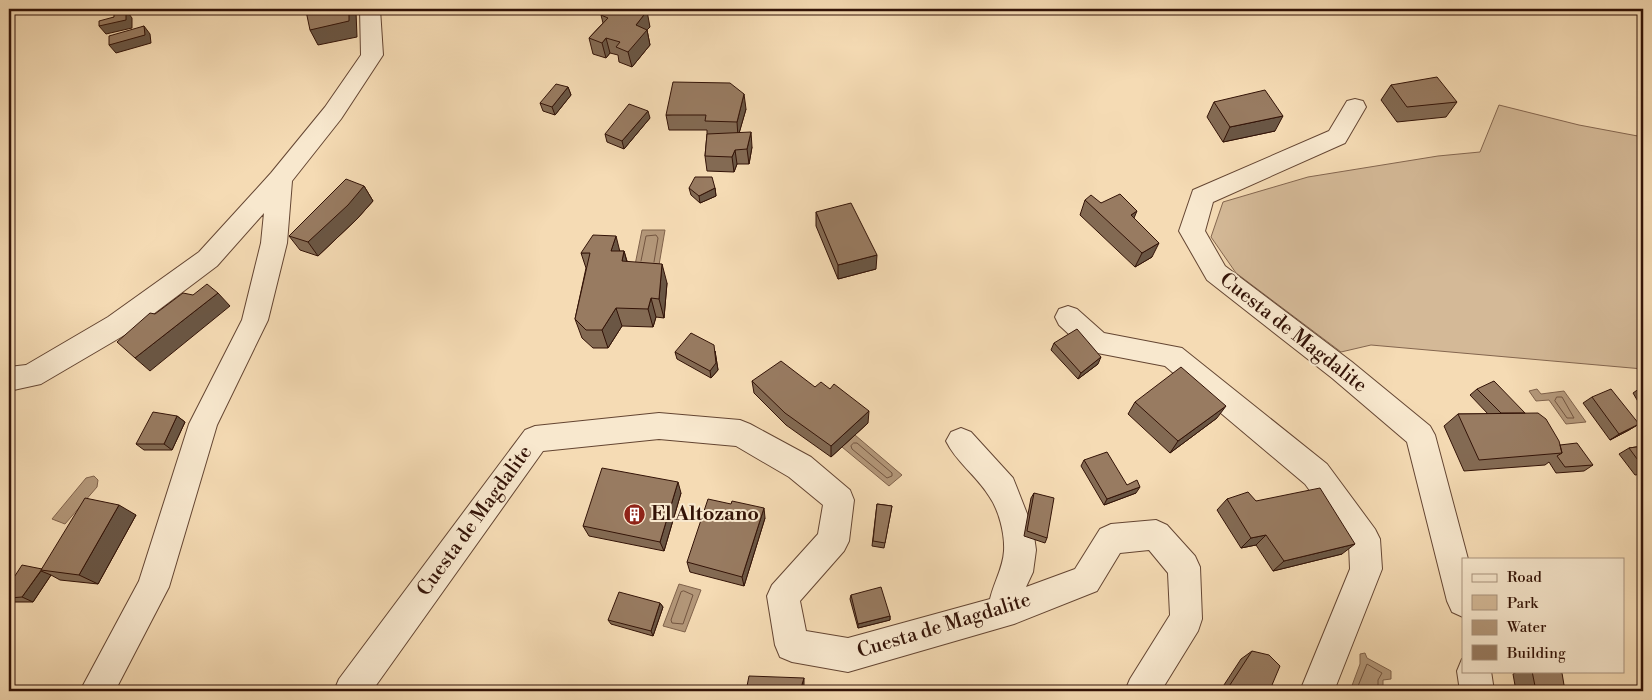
<svg xmlns="http://www.w3.org/2000/svg" width="1652" height="700" font-family="'Libre Bodoni',serif">
	<style>
		.green { fill: #d4b997; stroke: #84664f }
		.water { fill: #b39779; stroke: #80624b }
		.lines { fill: none; stroke-linecap: round; stroke-linejoin: round }
		.shore { stroke: #735540; stroke-width: 1 }
		.minor-casing { stroke: #644532; stroke-width: 2 }
		.minor { fill: #f8e8ce; fill-rule: evenodd }
		.wall { fill: #836a53; stroke: #331307 }
		.shaded-wall { fill: #6a5644; stroke: #331307 }
		.building { fill: #987b61; stroke: #331307 }
		.labels { text-anchor: middle; dominant-baseline: central; stroke-width: 4; stroke-linejoin: round; paint-order: stroke }
		.street-label { font-size: 20px; fill: #331307; stroke: #f8e8ce }
		.poi-label { font-size: 20px; font-weight: bold; fill: #331307; stroke: #f8e8ce; text-anchor: start }
	</style>
	<rect width="100%" height="100%" fill="#f5dbb4"/>
	<filter id="stains"><feTurbulence type="fractalNoise" baseFrequency=".004" numOctaves="4"/><feColorMatrix values="0 0 0 0 .2 0 0 0 0 .09 0 0 0 0 .02 0 0 0 .5 -.17"/></filter>
	<radialGradient id="worn" r=".72"><stop offset=".6" stop-color="#630" stop-opacity="0"/><stop offset="1" stop-color="#630" stop-opacity=".3"/></radialGradient>
	<!-- green -->
	<path class="green" d="M1499 105 1579 125 1643 137V369L1371 345 1341 352 1236 273 1211 237 1223 202 1308 177 1438 156 1480 152Z"/>
	<!-- water -->
	<path class="water" d="M642 230H665L658 271 634 270Z
		M1537 389 1541 394 1564 391 1586 422 1566 424 1549 400 1536 401 1529 391Z
		M855 435 902 475 889 486 842 447Z
		M94 476 98 480 97 487 65 524 52 519 86 478Z
		M679 584 701 590 685 632 663 626Z
		M1365 653 1367 658 1391 671V679L1383 680V691H1350L1360 664V654Z"/>
	<g class="lines">
		<!-- shore -->
		<path class="shore" d="M641 261 646 236 656 235 658 238 654 262
			M1557 397H1562L1574 418H1567L1555 401Z
			M854 443H857L892 473V476L887 478 852 449 851 446Z
			M684 591 693 595 683 624 672 623 671 620 681 592Z
			M1356 691 1367 664 1382 673 1378 680V691"/>
		<defs>
			<path id="minor" d="M360 9H380L383 55 341 119 292 181 287 243 268 320 217 425 169 587 115 691H80L139 581 189 424 242 320 261 243 264 213 217 266 128 333 41 384 9 391V367L26 365 108 317 199 252 271 173 325 107 361 55Z
				M1355 99 1363 101 1366 107 1345 143 1213 202 1205 231 1225 266 1352 362 1430 426 1435 435 1468 559H1463V617L1452 612 1447 601 1407 442 1332 378 1207 280 1179 231 1193 190 1329 131 1347 101Z
				M1068 306 1077 309 1104 333 1182 348 1327 464 1375 529 1380 539 1382 569 1334 691H1300L1350 569 1349 544 1305 484 1165 366 1087 351 1059 325 1055 317 1059 309Z
				M659 413 740 420 750 424 811 457 850 490 854 500 849 541 844 551 800 601 806 631 848 638 990 599C994 582 1003 568 1004 551 1005 534 999 510 989 496 977 476 956 462 946 441L951 432 961 428 971 432 1013 478 1017 488 1033 529 1036 550 1033 572 1026 587 1075 569 1100 529 1111 524 1156 520 1167 525 1195 556 1200 567 1202 619 1198 631 1161 691H1125L1130 679 1170 615 1168 573 1149 550 1120 553 1097 591 1014 624 848 672 792 662 780 657 775 645 767 596 772 585 818 534 823 505 789 477 736 446 659 439 543 451 372 691H334L339 679 525 430 535 426Z
				M1462 659 1463 671H1491L1494 691H1460L1457 671Z"/>
		</defs>
		<!-- minor casing -->
		<use href="#minor" class="minor-casing"/>
		<!-- minor -->
		<use href="#minor" class="minor"/>
	</g>
	<!-- wall -->
	<path class="wall" d="M601 15 650 27 647 30 650 45 632 67 619 62 618 55 610 53 606 58 593 54 589 38 603 23Z
		M1391 85 1457 102 1446 117 1397 122 1381 100Z
		M568 87 571 95 555 115 543 111 540 103Z
		M1214 102 1275 131 1223 142 1207 117Z
		M746 109 739 133 752 147 749 164H737L734 172 707 171 705 156 707 134V130H669L666 115Z
		M650 118 624 149 607 142 605 134Z
		M364 186 373 201 357 219 318 256 300 250 289 236Z
		M689 188H715L716 196 700 203 691 195Z
		M1085 200 1101 203 1134 218 1152 257 1135 267 1080 215Z
		M816 212 876 269 838 279 816 226Z
		M624 251 627 261 667 283 664 318 656 317 653 327 622 326 608 348H593L582 338 575 319 586 268 581 253Z
		M1054 343 1098 364 1078 379 1051 350Z
		M715 351 718 370 711 378 677 359 675 352Z
		M752 381 815 387 868 423 831 457 786 425 754 393Z
		M1643 386V410L1633 393Z
		M1477 389 1525 413 1560 445 1593 465 1584 471 1556 473 1549 462 1545 465 1464 471 1444 426 1458 414H1488L1470 395Z
		M1592 397 1639 424 1629 430 1610 440 1583 403Z
		M1135 402 1217 418 1170 453 1128 414Z
		M177 416 185 422 172 450H144L136 444Z
		M1643 446V474L1635 475 1619 454 1629 448Z
		M1084 460 1127 485 1136 493 1104 505 1081 466Z
		M681 493 664 551 589 536 583 526Z
		M1034 493 1047 538 1045 543 1024 536 1031 498Z
		M1227 499 1256 501 1342 554 1273 571 1256 545 1241 548 1217 510Z
		M877 504 892 506 884 548 872 546Z
		M136 515 98 584 60 580 51 575 33 602H9V585L42 569Z
		M765 518 744 586 690 572 687 562Z
		M851 595 890 616V620L858 628 850 599Z
		M660 603 663 607 653 636 611 624 608 620Z
		M1252 651 1272 685 1280 691H1220L1241 659Z
		M1519 671H1552L1565 691H1516L1513 674Z"/>
	<!-- shaded-wall -->
	<path class="shaded-wall" d="M349 9H355L356 12 357 37 318 45 310 30Z
		M126 10 132 18V28L106 34 99 26Z
		M647 11 650 27 647 30 650 45 632 67 628 52 636 25Z
		M144 26 150 34 151 43 116 53 109 45Z
		M606 38 610 53 606 58 602 43Z
		M568 87 571 95 555 115 552 107Z
		M744 94 746 109 738 137 737 122Z
		M648 111 650 118 624 149 622 141Z
		M1283 116 1275 131 1223 142 1230 127Z
		M751 132 752 147 749 164 747 149Z
		M735 150 737 164 734 172 732 157Z
		M364 186 373 201 357 219 318 256 308 242Z
		M715 188 716 196 700 203 699 196Z
		M1137 211 1131 225V215Z
		M616 236 621 256 611 251Z
		M1159 243 1152 257 1135 267 1142 253Z
		M624 251 629 270 622 261Z
		M877 255 876 269 838 279V265Z
		M662 264 667 283 664 318 659 299Z
		M218 293 230 306 150 371 135 358Z
		M651 298 656 317 653 327 648 309Z
		M616 308 622 326 608 348 602 330Z
		M715 351 718 370 711 378 710 371Z
		M1101 357 1098 364 1078 379 1081 373Z
		M1226 406 1217 418 1170 453 1178 441Z
		M869 411 868 423 831 457V446Z
		M177 416 185 422 172 450 164 444Z
		M1639 424 1629 430 1610 440 1619 434Z
		M678 482 681 493 664 551 660 542Z
		M1140 487 1136 493 1104 505 1107 499Z
		M119 505 136 515 98 584 79 575Z
		M764 508 765 518 744 586 742 577Z
		M1266 535 1256 545 1241 548 1251 538Z
		M1355 544 1342 554 1273 571 1284 561Z
		M41 571 51 575 33 602 22 597Z
		M660 603 663 607 653 636 651 631Z
		M890 616V620L858 628V624Z
		M804 678V685L803 691H800Z"/>
	<!-- building -->
	<path class="building" d="M317 9H349V21L310 30 306 11Z
		M607 9H639L647 11 636 25 647 30 628 52 616 47 620 42 606 38 602 43 589 38 608 18 601 15Z
		M126 10V20L99 26V21L114 17V13Z
		M144 26 145 35 109 45V36Z
		M1437 77 1457 102 1407 107 1391 85Z
		M673 82 730 83 744 94 737 122 705 121 706 115H666Z
		M556 84 568 87 552 107 540 103Z
		M1265 90 1283 116 1230 127 1214 102Z
		M629 104 648 111 622 141 605 134Z
		M751 132 747 149 735 150 732 157 705 156 707 134Z
		M695 177H712L715 188 699 196 689 188Z
		M346 179 364 186 348 205 308 242 289 236Z
		M1120 194 1137 211 1131 215 1159 243 1142 253 1085 200 1091 195 1101 203Z
		M851 203 877 255 838 265 816 212Z
		M593 235 616 236 611 251H624L622 261 662 264 659 299 651 298 648 309 616 308 602 330H586L575 319 590 253H581Z
		M207 284 218 293 135 358 117 342 150 313 155 314 183 293 193 295Z
		M1077 329 1101 357 1081 373 1054 343Z
		M691 333 714 345 716 363 710 371 675 352Z
		M781 361 815 387 821 382 830 389 834 384 869 411 831 446 785 413 752 381Z
		M1181 367 1226 406 1178 441 1135 402Z
		M1494 381 1525 413H1501L1477 389Z
		M1611 389 1639 424 1619 434 1592 397Z
		M153 412 177 416 164 444H136Z
		M1538 413 1546 419 1559 441 1562 453 1479 460 1458 414Z
		M1577 443 1593 465 1565 467 1557 456 1562 453 1560 445Z
		M1643 446V467L1629 448Z
		M1107 452 1127 485 1137 480 1140 487 1107 499 1084 460Z
		M602 468 678 482 660 542 583 526Z
		M1320 488 1355 544 1284 561 1266 535 1251 538 1227 499 1248 492 1256 501Z
		M1034 493 1054 498 1047 538 1027 531Z
		M85 498 119 505 79 575 41 570Z
		M708 499 731 504 732 501 764 508 742 577 687 562Z
		M877 504 892 506 885 543 873 541Z
		M22 565 42 569 22 597 9 598V585Z
		M881 587 890 616 858 624 851 595Z
		M619 592 660 603 651 631 608 620Z
		M1252 651 1269 655 1280 666 1272 685 1280 691H1226Z
		M1532 671H1552L1562 673 1565 691H1536Z
		M749 676 804 678 800 691H746Z"/>
	<!-- icons -->
	<defs>
		<symbol id="building-disc" viewBox="-11 -11 22 22"><circle r="9.5" fill="#8f2418" stroke="#f8e8ce"/><path d="M-4-6H4V6H1V3H-1V6H-4ZM-2.5-4.3h1.7v1.8h-1.7ZM.8-4.3h1.7v1.8H.8ZM-2.5-1h1.7V.8h-1.7ZM.8-1h1.7V.8H.8Z" fill="#fff"/></symbol>
	</defs>
	<g fill-rule="evenodd">
		<use href="#building-disc" x="622" y="502" width="25" height="25"/>
	</g>
	<g class="labels">
		<!-- street labels -->
		<g class="street-label">
			<text transform="translate(1293 333) rotate(38)">Cuesta de Magdalite</text>
			<text transform="translate(475 521) rotate(-54)">Cuesta de Magdalite</text>
			<text transform="translate(944 626) rotate(-17)">Cuesta de Magdalite</text>
		</g>
		<!-- poi labels -->
		<g class="poi-label">
			<text x="651" y="514">El Altozano</text>
		</g>
	</g>
	<!-- margin -->
	<rect width="1652" height="700" fill="none" stroke="#f5dbb4" stroke-width="30"/>
	<rect x="10" y="10" width="1632" height="680" fill="none" stroke="#331307" stroke-width="2.5"/>
	<rect x="15" y="15" width="1622" height="670" fill="none" stroke="#331307"/>
	<!-- legend -->
	<rect x="1462" y="558" width="162" height="115" fill="#f8e8ce" stroke="#a9937e"/>
	<rect x="1472" y="574" width="25" height="8" fill="#f8e8ce" stroke="#a9937e"/>
	<text x="1507" y="582" font-size="15" fill="#331307">Road</text>
	<rect x="1472" y="595" width="25" height="15" fill="#d4b997" stroke="#a9937e"/>
	<text x="1507" y="608" font-size="15" fill="#331307">Park</text>
	<rect x="1472" y="620" width="25" height="15" fill="#b39779" stroke="#a9937e"/>
	<text x="1507" y="632" font-size="15" fill="#331307">Water</text>
	<rect x="1472" y="645" width="25" height="15" fill="#987b61" stroke="#a9937e"/>
	<text x="1507" y="658" font-size="15" fill="#331307">Building</text>
	<rect width="100%" height="100%" filter="url(#stains)"/>
	<rect width="100%" height="100%" fill="url(#worn)"/>
</svg>
